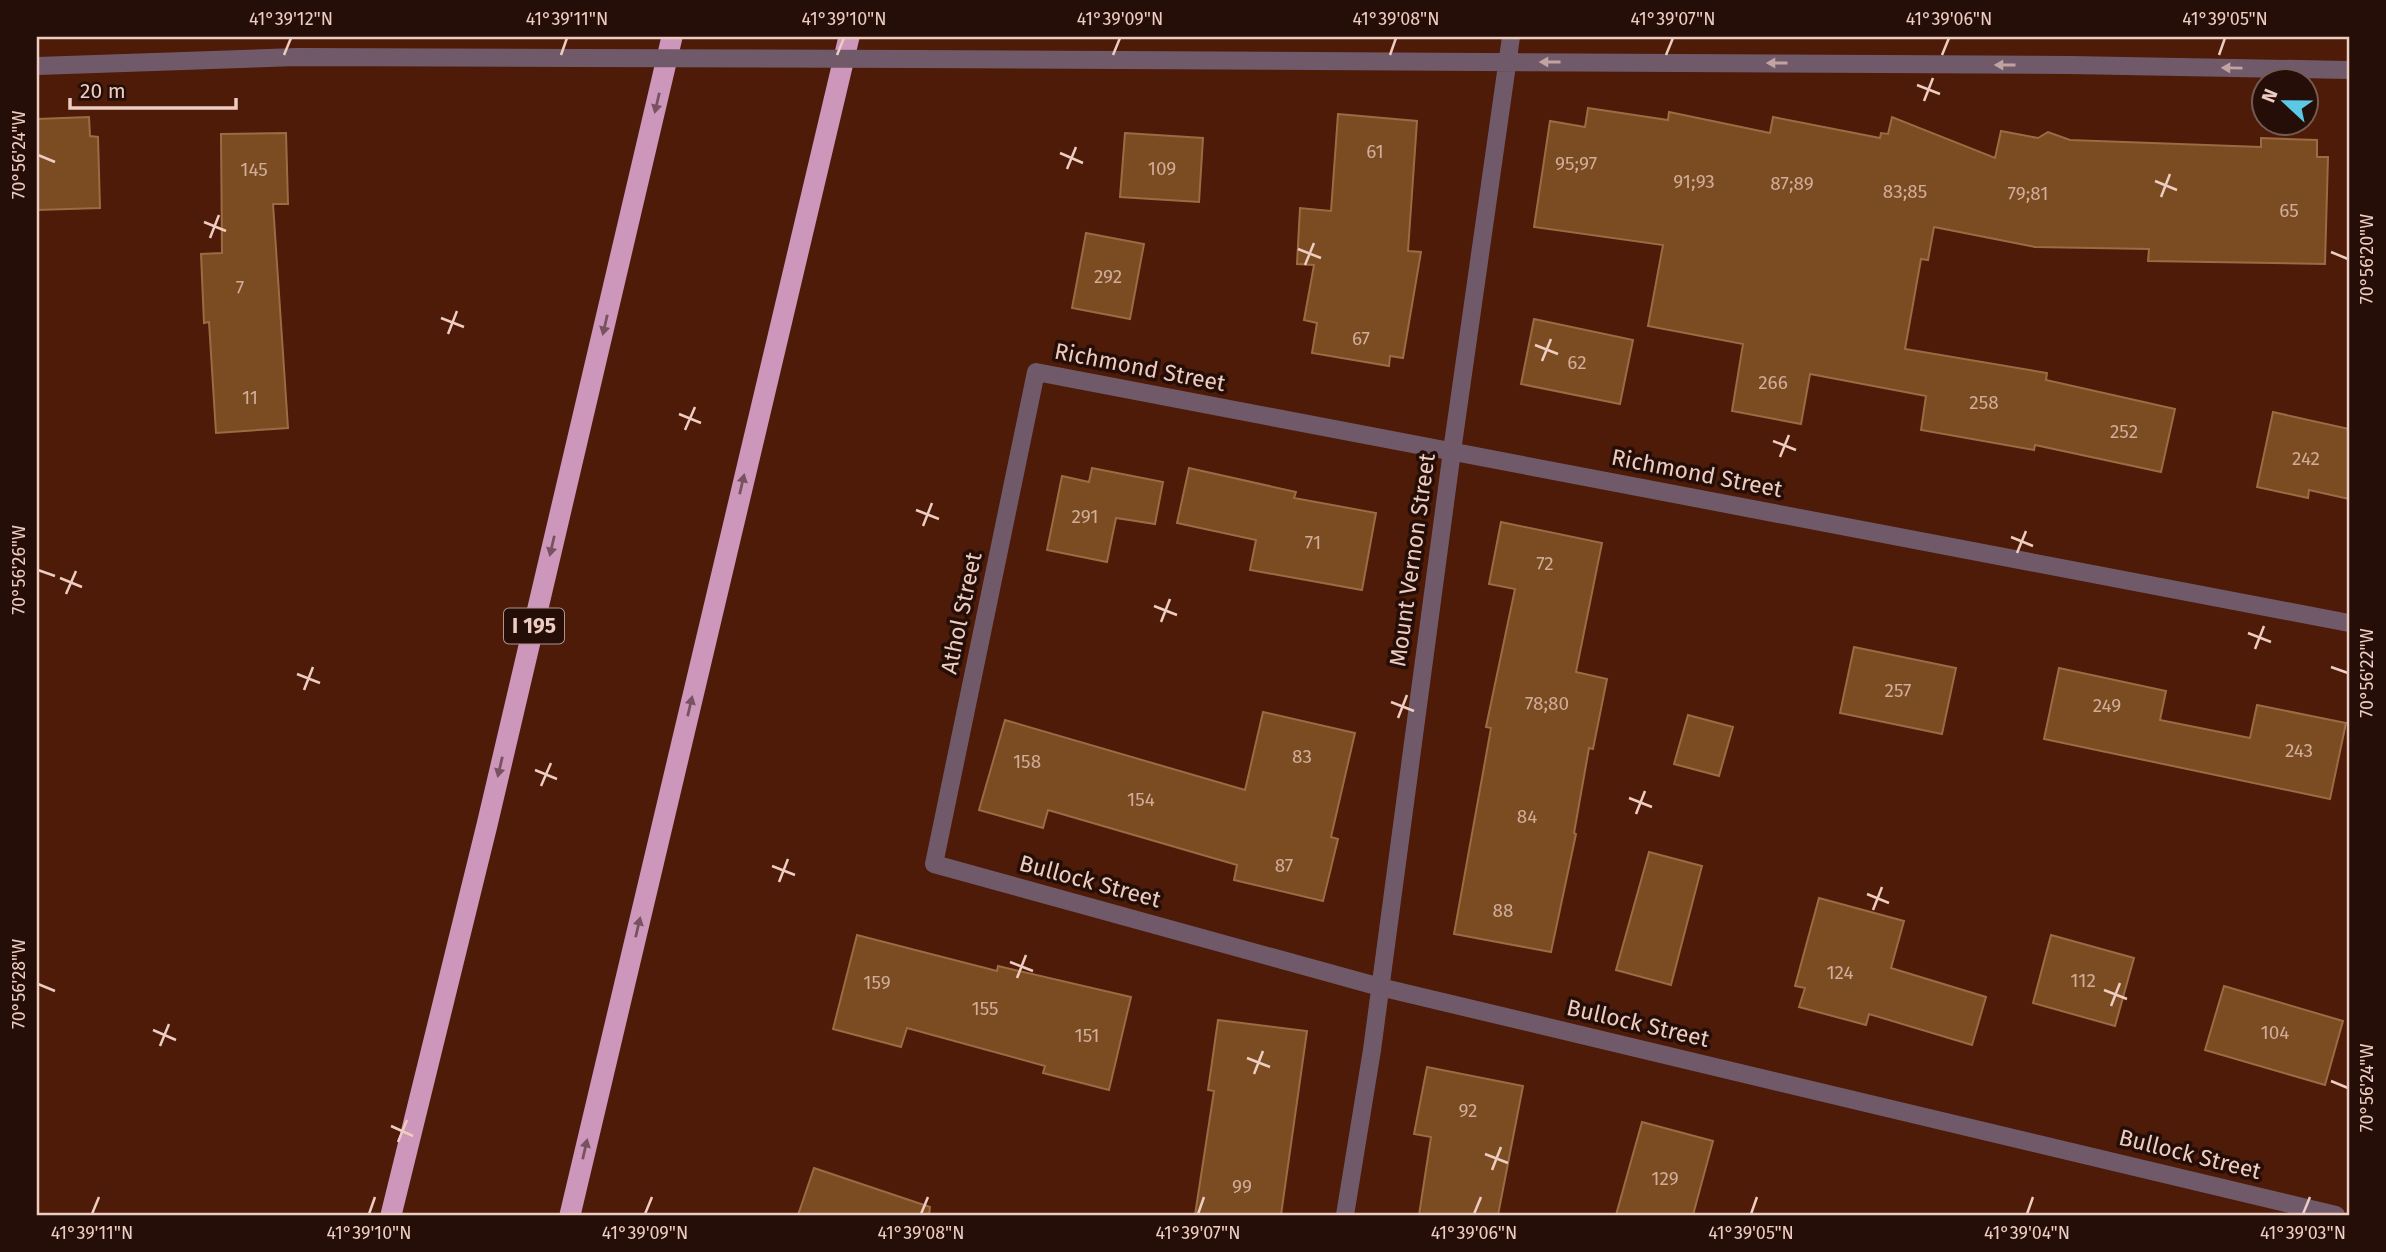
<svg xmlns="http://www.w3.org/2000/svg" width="2386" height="1252" font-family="'Fira Sans',sans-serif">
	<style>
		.building { fill: #7b4c22; stroke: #9b6b44; stroke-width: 2 }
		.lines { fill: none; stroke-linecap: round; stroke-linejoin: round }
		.street { stroke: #705a69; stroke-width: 18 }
		.highway { stroke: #cd96bb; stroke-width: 21 }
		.street-bridge { stroke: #705a69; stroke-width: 18 }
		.oneway { fill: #c1a4a2 }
		.oneway2 { fill: #785261 }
		.ticks { fill: none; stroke: #edccc1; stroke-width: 2.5 }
		.labels { text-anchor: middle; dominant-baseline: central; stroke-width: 7; stroke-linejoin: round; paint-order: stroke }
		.number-label { font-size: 19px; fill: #d0ac99 }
		.shield { fill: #240e07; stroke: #b19389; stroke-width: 2 }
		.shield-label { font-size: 21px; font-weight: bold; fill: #edccc1 }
		.street-label { font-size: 23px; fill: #edccc1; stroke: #240e07 }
		.neatline { fill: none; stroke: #edccc1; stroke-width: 2.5 }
		.ticks-label { font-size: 18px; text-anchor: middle; fill: #edccc1 }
	</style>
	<rect width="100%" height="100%" fill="#4d1b08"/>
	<!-- building -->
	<path class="building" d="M1588 108 1668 120 1669 112 1770 133 1773 117 1880 138 1881 133 1888 134 1892 117 1995 158 2001 131 2038 138 2048 132 2070 140 2261 147V138L2317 140V157H2328L2325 264 2148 261 2149 249 2035 247 1934 227 1928 260 1921 259 1905 349 2047 373 2046 380 2175 409 2161 472 2035 445 2034 450 1921 430 1926 396 1810 374 1801 424 1732 411 1743 344 1648 326 1663 245 1534 227 1550 121 1585 127Z
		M1338 114 1417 121 1408 251 1421 252 1403 358 1390 356 1389 366 1312 353 1317 323 1304 320 1314 265 1297 264 1300 208 1331 211Z
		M89 117 90 136 98 137 100 208 37 210V119Z
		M286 133 288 204H273L288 428 216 433 209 322 204 323 201 254 222 253 221 134Z
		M1125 133 1203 138 1199 202 1120 197Z
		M1086 233 1144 244 1130 319 1072 308Z
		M1534 319 1633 340 1620 404 1521 384Z
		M2273 412 2349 429V499L2309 490 2308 498 2257 487Z
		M1092 468 1163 482 1155 524 1116 518 1107 562 1047 550 1062 476 1089 482Z
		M1189 468 1296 492 1294 498 1376 513 1362 590 1250 570 1256 540 1177 523Z
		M1501 522 1602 543 1576 672 1607 679 1593 749 1589 748 1574 833 1576 834 1551 952 1454 934 1491 728 1486 727 1515 589 1489 584Z
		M1854 647 1956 668 1942 734 1840 713Z
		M2059 668 2166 691 2160 720 2250 738 2257 705 2346 723 2330 799 2044 739Z
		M1263 712 1355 733 1331 837 1338 839 1323 901 1234 880 1237 865 1048 810 1043 828 979 810 1005 720 1245 790Z
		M1688 715 1733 727 1719 776 1674 764Z
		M1649 852 1702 866 1671 985 1616 970Z
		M1819 898 1904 921 1891 968 1986 997 1972 1045 1869 1014 1866 1025 1799 1007 1805 988 1795 986Z
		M857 935 997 971 998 966 1131 997 1109 1090 1043 1073 1045 1066 907 1028 901 1047 833 1029Z
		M2051 935 2134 958 2115 1026 2033 1003Z
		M2224 986 2343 1021 2325 1085 2205 1050Z
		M1218 1020 1307 1031 1281 1215H1195L1214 1091 1208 1090Z
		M1427 1067 1523 1086 1498 1215H1419L1431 1137 1414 1134Z
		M1642 1122 1713 1141 1693 1215H1616Z
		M814 1168 930 1207 929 1215H798Z"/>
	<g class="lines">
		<!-- street -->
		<path class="street" d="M913 59 2070 65 2349 70
			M37 66 297 57 578 58
			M1345 1215 1372 1050 1452 451 1511 37
			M2336 1215 1380 987 934 864 1036 372 2349 623"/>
		<!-- highway -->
		<path class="highway" d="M391 1215 487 825 672 37
			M570 1215 849 37"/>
		<!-- street-bridge -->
		<path class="street-bridge" d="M578 58 913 59"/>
	</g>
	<!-- one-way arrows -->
	<defs><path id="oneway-solid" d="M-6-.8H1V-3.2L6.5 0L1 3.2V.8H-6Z" transform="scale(1.75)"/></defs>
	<g class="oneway">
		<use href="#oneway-solid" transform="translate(1550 62) rotate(-180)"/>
		<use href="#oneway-solid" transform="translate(1777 63) rotate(-180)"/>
		<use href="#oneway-solid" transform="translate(2005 65) rotate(-180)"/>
		<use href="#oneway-solid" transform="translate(2232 68) rotate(-179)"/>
	</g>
	<g class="oneway2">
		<use href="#oneway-solid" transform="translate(657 103) rotate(103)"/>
		<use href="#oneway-solid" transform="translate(605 325) rotate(103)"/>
		<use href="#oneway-solid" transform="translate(742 484) rotate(-77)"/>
		<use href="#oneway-solid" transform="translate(552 546) rotate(103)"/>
		<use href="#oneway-solid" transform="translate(690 706) rotate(-77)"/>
		<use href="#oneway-solid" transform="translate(500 767) rotate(103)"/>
		<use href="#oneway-solid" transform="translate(638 927) rotate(-77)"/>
		<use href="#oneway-solid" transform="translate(585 1149) rotate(-77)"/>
	</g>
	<!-- ticks -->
	<path class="ticks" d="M284 55 291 38M561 55 567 38M837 55 844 38M1113 55 1120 38M1390 55 1396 38M1666 55 1673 38M1942 55 1949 38M2219 55 2225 38M1917 85 1940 94M1924 101 1933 78M1060 153 1083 163M38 155 55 162M1067 169 1076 147M2155 181 2177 190M2161 197 2170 174M204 222 226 231M210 238 219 215M1298 249 1321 258M2331 252 2348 259M1305 265 1314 243M441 318 464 327M448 334 457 311M1535 345 1558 354M1542 361 1551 339M679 414 701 423M685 430 695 407M1773 441 1796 450M1780 457 1789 435M916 510 939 519M923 526 932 503M2011 537 2033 546M2017 553 2026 531M38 570 55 576M60 578 82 587M66 594 76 571M1154 606 1177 615M1161 622 1170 599M2248 633 2271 642M2255 649 2264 626M2331 667 2348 673M297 674 320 683M304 690 313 667M1391 702 1414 711M1398 718 1407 695M535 770 557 779M541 786 551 763M1629 798 1652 807M1636 814 1645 791M772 866 795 875M779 882 788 859M1867 894 1889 903M1873 910 1882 887M1010 962 1033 971M1017 978 1026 955M38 984 55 991M2104 990 2127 999M2111 1006 2120 983M153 1030 176 1040M160 1046 169 1024M1247 1058 1270 1067M1254 1074 1263 1051M2331 1081 2348 1088M391 1126 413 1136M398 1142 407 1120M1485 1154 1508 1163M1492 1170 1501 1147M92 1214 99 1197M369 1214 375 1197M645 1214 652 1197M921 1214 928 1197M1198 1214 1204 1197M1474 1214 1481 1197M1751 1214 1757 1197M2027 1214 2033 1197M2303 1214 2310 1197"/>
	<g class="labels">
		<!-- number labels -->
		<g class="number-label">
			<text x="1375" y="151">61</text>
			<text x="1576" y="163">95;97</text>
			<text x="1162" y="168">109</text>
			<text x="254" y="169">145</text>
			<text x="1694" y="181">91;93</text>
			<text x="1792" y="183">87;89</text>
			<text x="1905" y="191">83;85</text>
			<text x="2028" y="193">79;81</text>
			<text x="2289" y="210">65</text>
			<text x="1108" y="276">292</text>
			<text x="240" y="287">7</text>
			<text x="1361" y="338">67</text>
			<text x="1577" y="362">62</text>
			<text x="1773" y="382">266</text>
			<text x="250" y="397">11</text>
			<text x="1984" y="402">258</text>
			<text x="2124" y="431">252</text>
			<text x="2306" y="458">242</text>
			<text x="1085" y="516">291</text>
			<text x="1313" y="542">71</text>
			<text x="1545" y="563">72</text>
			<text x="1898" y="690">257</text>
			<text x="1547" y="703">78;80</text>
			<text x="2107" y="705">249</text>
			<text x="2299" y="750">243</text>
			<text x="1302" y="756">83</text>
			<text x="1027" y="761">158</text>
			<text x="1141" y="799">154</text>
			<text x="1527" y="816">84</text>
			<text x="1284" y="865">87</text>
			<text x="1503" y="910">88</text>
			<text x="1840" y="972">124</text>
			<text x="2083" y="980">112</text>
			<text x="877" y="982">159</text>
			<text x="985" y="1008">155</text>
			<text x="2275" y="1032">104</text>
			<text x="1087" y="1035">151</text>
			<text x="1468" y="1110">92</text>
			<text x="1665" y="1178">129</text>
			<text x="1242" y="1186">99</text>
		</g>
		<!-- shield labels -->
		<rect class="shield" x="504" y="608.5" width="60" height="35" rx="5"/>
		<g class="shield-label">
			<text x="534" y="626">I 195</text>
		</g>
		<!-- street labels -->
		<g class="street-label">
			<text transform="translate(1140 367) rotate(11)">Richmond Street</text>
			<text transform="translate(1697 473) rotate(11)">Richmond Street</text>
			<text transform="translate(1412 560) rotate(-82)">Mount Vernon Street</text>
			<text transform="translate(961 613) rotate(-78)">Athol Street</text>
			<text transform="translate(1090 881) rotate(15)">Bullock Street</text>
			<text transform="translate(1638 1023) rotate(13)">Bullock Street</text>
			<text transform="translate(2190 1154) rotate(14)">Bullock Street</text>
		</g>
	</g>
	<!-- border -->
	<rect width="2386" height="1252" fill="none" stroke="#240e07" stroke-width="77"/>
	<!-- north arrow -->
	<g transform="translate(2285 102) rotate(292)"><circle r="33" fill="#240e07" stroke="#745a51" stroke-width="2"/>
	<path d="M0-5L12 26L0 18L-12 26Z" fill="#5bc8e6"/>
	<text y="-10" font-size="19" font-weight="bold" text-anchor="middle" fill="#edccc1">N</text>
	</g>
	<!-- scale -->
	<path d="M70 98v10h166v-10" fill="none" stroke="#edccc1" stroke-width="3.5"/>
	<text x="80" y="98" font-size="21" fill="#edccc1" stroke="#240e07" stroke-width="5" paint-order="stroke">20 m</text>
	<rect x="38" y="38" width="2310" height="1176" class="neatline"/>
	<g class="ticks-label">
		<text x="291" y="25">41°39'12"N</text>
		<text x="567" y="25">41°39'11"N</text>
		<text x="844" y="25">41°39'10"N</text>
		<text x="1120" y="25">41°39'09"N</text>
		<text x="1396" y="25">41°39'08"N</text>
		<text x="1673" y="25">41°39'07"N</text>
		<text x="1949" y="25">41°39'06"N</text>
		<text x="2225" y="25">41°39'05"N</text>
		<text transform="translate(19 155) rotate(-90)" y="6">70°56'24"W</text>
		<text transform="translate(2367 259) rotate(-90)" y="6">70°56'20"W</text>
		<text transform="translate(19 570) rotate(-90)" y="6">70°56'26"W</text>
		<text transform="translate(2367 673) rotate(-90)" y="6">70°56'22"W</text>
		<text transform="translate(19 984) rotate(-90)" y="6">70°56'28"W</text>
		<text transform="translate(2367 1088) rotate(-90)" y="6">70°56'24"W</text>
		<text x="92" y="1239">41°39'11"N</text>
		<text x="369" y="1239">41°39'10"N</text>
		<text x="645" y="1239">41°39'09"N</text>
		<text x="921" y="1239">41°39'08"N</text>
		<text x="1198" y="1239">41°39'07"N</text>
		<text x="1474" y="1239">41°39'06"N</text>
		<text x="1751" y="1239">41°39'05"N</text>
		<text x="2027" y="1239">41°39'04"N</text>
		<text x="2303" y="1239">41°39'03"N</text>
	</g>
</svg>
